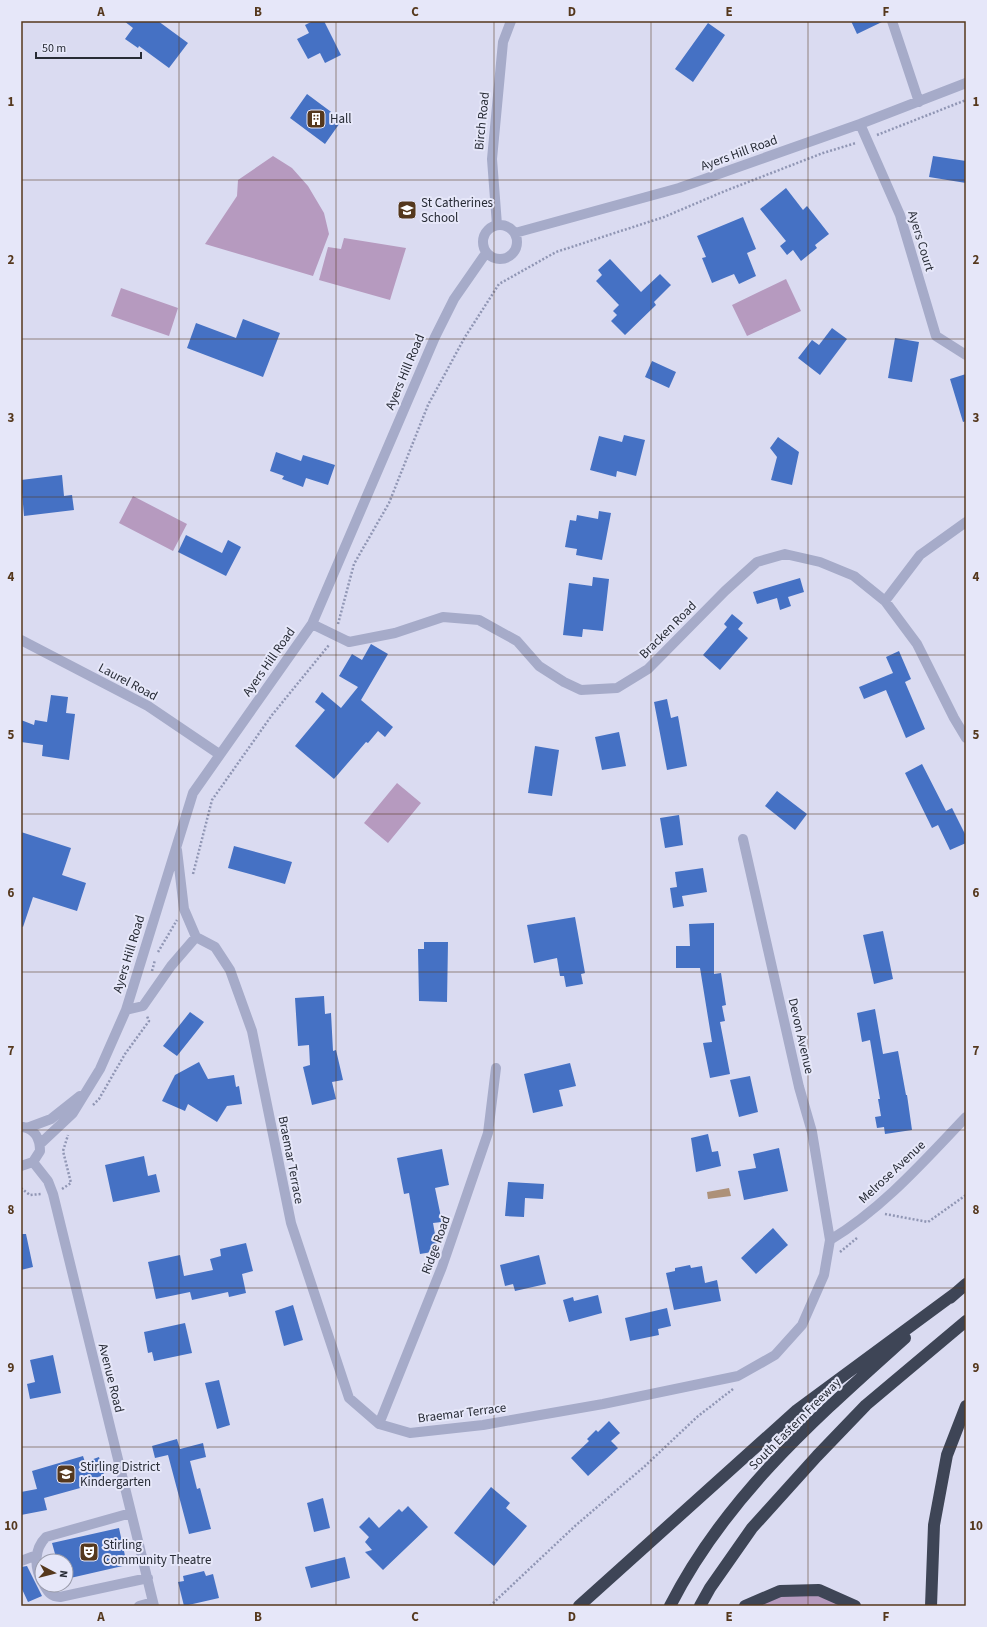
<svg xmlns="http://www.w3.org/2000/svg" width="987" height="1627" font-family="'Source Sans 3',sans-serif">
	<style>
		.green { fill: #b69abf }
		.water { fill: #ad9179 }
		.building { fill: #4571c4 }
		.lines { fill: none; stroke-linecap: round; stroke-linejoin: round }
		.path { stroke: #9096b4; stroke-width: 2.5; stroke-dasharray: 2 2; stroke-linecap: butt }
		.minor { stroke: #a6abc9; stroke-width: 10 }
		.highway { stroke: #3e4556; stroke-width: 12 }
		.grid { fill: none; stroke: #55381d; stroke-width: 1; stroke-opacity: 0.55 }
		.labels { text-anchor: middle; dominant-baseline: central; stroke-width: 4; stroke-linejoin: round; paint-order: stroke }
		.poi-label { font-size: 13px; fill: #272b35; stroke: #e6e7f9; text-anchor: start }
		.street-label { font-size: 13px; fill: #272b35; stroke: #e6e7f9 }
		.neatline { fill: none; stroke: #55381d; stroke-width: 1.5 }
		.grid-label { font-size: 13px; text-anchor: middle; font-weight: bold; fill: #55381d }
	</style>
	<rect width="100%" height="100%" fill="#dadbf1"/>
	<!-- green -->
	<path class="green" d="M273 156 292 168 308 186 324 213 329 234 313 276 205 244 237 196 238 180Z
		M344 238 406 248 390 300 319 280 328 247 341 249Z
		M786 279 801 311 747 336 732 305Z
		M121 288 178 308 169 336 111 316Z
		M133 496 187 524 173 551 119 523Z
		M397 783 421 803 388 843 364 823Z
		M819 1590 855 1606H745L780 1591Z"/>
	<!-- water -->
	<path class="water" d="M729 1188 731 1196 708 1199 707 1192Z"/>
	<!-- building -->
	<path class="building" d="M124 21H158L188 43 169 68 139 46 138 48 125 39 133 28Z
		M313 21H324L341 55 325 63 320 53 308 59 297 39 309 33 305 25Z
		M851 21H884L857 34Z
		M708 23 725 35 693 82 675 69Z
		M307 94 342 120 325 144 290 118Z
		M933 156 966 161V183L929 177Z
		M786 188 803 210 807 206 829 234 815 245 817 248 801 261 793 250 787 255 780 246 786 241 760 209Z
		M743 217 756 249 747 253 756 276 739 284 734 274 712 283 702 258 706 257 697 236Z
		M610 259 641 292 660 274 671 285 654 302 656 305 625 335 611 321 617 315 613 311 619 305 596 281 602 275 598 270Z
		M243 319 280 333 263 377 187 348 196 323 236 338Z
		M832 328 847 339 820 375 798 358 812 340 819 345Z
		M895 338 919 342 912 382 888 378Z
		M652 361 676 372 669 388 645 377Z
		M966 374V421L963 422 950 379Z
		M624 435 645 440 636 476 617 471 616 477 590 470 599 436 622 442Z
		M778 437 799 452 792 485 771 480 777 457 770 448Z
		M276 452 301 461 303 455 335 465 328 485 306 478 303 487 282 479 284 476 270 471Z
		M62 475 64 496 72 495 74 510 24 516 21 480Z
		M599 511 611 513 602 560 576 555 577 549 565 547 570 520 576 521 577 515 598 519Z
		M186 535 222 553 228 540 241 547 226 576 178 552Z
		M593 577 609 579 603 631 583 629 582 637 563 635 569 583 592 586Z
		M800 578 804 592 788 597 791 606 780 610 777 598 757 604 753 592Z
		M732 614 743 623 738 629 748 638 720 670 703 655 727 627 724 624Z
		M371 644 388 654 361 700 393 727 385 737 378 731 368 743 366 742 334 779 295 746 325 710 315 702 322 692 341 708 358 687 339 676 352 654 362 660Z
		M899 651 911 679 905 682 925 729 906 738 886 690 864 699 859 687 893 673 886 657Z
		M51 695 68 697 66 713 75 714 69 760 42 756 43 745 21 742V720L34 725 35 720 47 722Z
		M667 699 671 718 678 716 687 766 667 770 654 702Z
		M619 732 626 766 602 770 595 737Z
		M535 746 559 750 552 796 528 793Z
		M922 764 946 811 952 808 966 836V843L950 850 938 825 932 828 905 773Z
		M777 791 807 814 795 830 765 806Z
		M679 815 683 845 665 848 660 818Z
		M21 832 71 848 62 875 86 883 77 911 33 897 23 927 21 926Z
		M234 846 292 862 285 884 228 868Z
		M703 868 707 892 682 896 684 906 673 908 670 888 677 887 675 872Z
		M575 917 585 973 581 974 583 984 566 987 564 976H560L557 958 534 963 527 925Z
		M714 923V974L721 973 726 1005 722 1006 725 1021 720 1022 730 1074 710 1078 703 1043 712 1042 700 968H676V946H690L689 924Z
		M883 931 893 979 874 984 863 935Z
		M424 942H448L447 1002 419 1001 418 949H424Z
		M324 996 325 1014 331 1013 333 1051 336 1050 343 1080 332 1082 336 1099 312 1105 303 1067 310 1065 309 1045 298 1046 295 998Z
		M875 1009 883 1054 898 1051 906 1095H907L912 1130 885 1134 884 1127 877 1128 875 1117 881 1116 878 1099H880L870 1040 862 1042 857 1013Z
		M190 1012 204 1022 177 1056 163 1046Z
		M199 1062 208 1079 234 1075 236 1087 239 1086 242 1104 227 1106 217 1122 188 1104 185 1111 162 1101 175 1075Z
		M570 1063 576 1086 559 1090 563 1106 533 1113 524 1074Z
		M750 1076 758 1112 739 1117 730 1080Z
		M708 1134 712 1152 718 1151 721 1166 696 1172 691 1138Z
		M779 1148 788 1191 744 1200 738 1171 756 1168 753 1154Z
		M442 1149 449 1185 435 1188 442 1222 433 1223 438 1251 420 1254 409 1193 404 1194 397 1158Z
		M144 1156 148 1176 156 1174 160 1192 113 1202 105 1165Z
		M508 1182 544 1184 543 1199 525 1198 524 1217 505 1216Z
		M773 1228 788 1245 756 1274 741 1258Z
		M21 1234H26L33 1267 21 1270Z
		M246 1243 253 1271 242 1274 246 1293 229 1297 228 1292 192 1300 190 1292 156 1299 148 1262 180 1255 184 1276 213 1270 210 1259 221 1256 220 1249Z
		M539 1255 546 1284 515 1291 513 1284 505 1286 500 1265Z
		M690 1265 691 1268 702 1266 705 1283 717 1280 721 1301 674 1310 666 1273 675 1271V1268Z
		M598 1295 602 1313 569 1322 563 1300 573 1297 574 1301Z
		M293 1305 303 1340 284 1346 275 1311Z
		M667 1308 671 1326 658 1329 659 1335 630 1341 625 1318Z
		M185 1323 192 1353 154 1361 152 1352 148 1353 144 1332Z
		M53 1355 61 1393 30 1399 27 1384 35 1382 30 1360Z
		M219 1380 230 1425 217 1429 205 1383Z
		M609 1421 620 1433 611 1441 618 1448 588 1476 571 1458 589 1441 587 1439 596 1430 598 1432Z
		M177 1439 180 1449 203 1443 206 1457 190 1461 197 1489 200 1488 211 1529 189 1534 168 1455 155 1458 152 1446Z
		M83 1456 85 1462 99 1457 104 1475 89 1480 91 1485 44 1498 47 1510 21 1515V1492L37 1489 32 1471Z
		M491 1487 510 1503 506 1508 527 1526 494 1566 454 1533Z
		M323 1498 330 1528 314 1532 307 1503Z
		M408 1506 428 1527 383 1570 365 1552 372 1550 365 1542 369 1537 359 1527 369 1517 379 1528 399 1509 402 1512Z
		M119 1528 127 1565 66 1579V1561H57L52 1543Z
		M345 1557 350 1578 311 1588 305 1567Z
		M27 1566 42 1596 28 1602 21 1587V1567Z
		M204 1571 206 1576 213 1574 219 1598 184 1606 178 1582 184 1581 183 1576Z"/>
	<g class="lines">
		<!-- path -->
		<path class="path" d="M877 135 966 100
			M338 624 354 564 389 503 428 405 465 337 499 284 556 252 664 217 725 191 823 153 856 143
			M193 874 212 800 272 715 329 645
			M158 952 177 920
			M152 971 155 960
			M93 1105 99 1099 125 1054 149 1021 147 1016
			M21 1188 30 1195 41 1194
			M62 1189 71 1183 63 1151 68 1135
			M885 1214 928 1222 966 1195
			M840 1252 857 1238
			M490 1606 575 1526 645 1466 697 1417 733 1389"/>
		<!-- minor -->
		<path class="minor" d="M892 21 919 102
			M860 124 900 215 936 336 966 355
			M483 242a17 17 0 1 1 34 0a17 17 0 1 1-34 0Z
			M497 225 492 159 503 42 511 21
			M515 233 679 188 860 124 966 83
			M885 601 917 644 954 718 966 738
			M312 624 349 642 395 633 443 617 479 620 517 641 539 666 564 682 581 690 617 688 648 669 725 591 757 562 785 554 820 562 854 576 885 601 920 555 966 522
			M21 640 148 706 219 754
			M177 850 184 909 196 937
			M126 1010 143 1006 171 966 196 937 215 947 230 970 252 1031 291 1223 349 1398 379 1424 410 1433 483 1425 603 1404 738 1376 775 1355 802 1325 824 1275 830 1240 812 1132 799 1087 743 839
			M27 1128 51 1119 80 1096
			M40 1144 73 1113 100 1069 126 1010 193 793 312 624 435 337 454 299 486 253
			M33 1162 48 1181 53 1194 154 1606
			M21 1166 33 1162 40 1151C40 1139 35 1129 23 1127
			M830 1240C883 1208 924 1161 966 1117
			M379 1424 442 1267 488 1133 496 1068
			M21 1561 37 1555
			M42 1582C34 1567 34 1549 46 1537L131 1513
			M44 1585C48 1592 51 1597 60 1597L148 1578
			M139 1606 153 1602"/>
		<!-- highway -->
		<path class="highway" d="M950 1298 966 1284
			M579 1606 797 1410 957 1292
			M670 1606C726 1496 815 1419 905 1338
			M700 1606 710 1588 752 1528 817 1456 866 1405 966 1321
			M745 1606 780 1591 819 1590 855 1606
			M931 1606 934 1525 947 1455 966 1406"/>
	</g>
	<!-- grid -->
	<path class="grid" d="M179 21V1606M336 21V1606M494 21V1606M651 21V1606M808 21V1606M21 180H966M21 339H966M21 497H966M21 655H966M21 814H966M21 972H966M21 1130H966M21 1288H966M21 1447H966"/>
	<!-- icons -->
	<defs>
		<symbol id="building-square" viewBox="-11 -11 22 22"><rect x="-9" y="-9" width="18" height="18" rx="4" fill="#55381d" stroke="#e6e7f9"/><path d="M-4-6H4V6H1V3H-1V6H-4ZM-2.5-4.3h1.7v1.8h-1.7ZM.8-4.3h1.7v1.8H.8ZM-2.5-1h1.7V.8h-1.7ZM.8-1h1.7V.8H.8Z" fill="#fff"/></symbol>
		<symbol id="school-square" viewBox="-11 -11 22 22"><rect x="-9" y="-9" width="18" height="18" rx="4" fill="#55381d" stroke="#e6e7f9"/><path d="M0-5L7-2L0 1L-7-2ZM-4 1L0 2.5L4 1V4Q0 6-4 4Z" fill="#fff"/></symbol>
		<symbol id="theatre-square" viewBox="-11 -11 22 22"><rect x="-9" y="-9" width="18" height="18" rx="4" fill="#55381d" stroke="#e6e7f9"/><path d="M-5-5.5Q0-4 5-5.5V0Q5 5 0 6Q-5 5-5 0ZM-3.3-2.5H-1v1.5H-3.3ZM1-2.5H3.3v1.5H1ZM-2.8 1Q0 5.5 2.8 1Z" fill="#fff"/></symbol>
	</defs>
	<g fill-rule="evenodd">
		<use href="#building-square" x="305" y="108" width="22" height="22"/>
		<use href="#school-square" x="396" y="199" width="22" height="22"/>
		<use href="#school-square" x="55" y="1463" width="22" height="22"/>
		<use href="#theatre-square" x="78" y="1541" width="22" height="22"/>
	</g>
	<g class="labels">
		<!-- poi labels -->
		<g class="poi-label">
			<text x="330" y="119">Hall</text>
			<text x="421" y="203">St Catherines<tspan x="421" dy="15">School</tspan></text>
			<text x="80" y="1467">Stirling District<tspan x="80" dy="15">Kindergarten</tspan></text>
			<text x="103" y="1545">Stirling<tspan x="103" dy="15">Community Theatre</tspan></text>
		</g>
		<!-- street labels -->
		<g class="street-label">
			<text transform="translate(482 121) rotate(-84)">Birch Road</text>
			<text transform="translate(739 153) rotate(-20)">Ayers Hill Road</text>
			<text transform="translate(921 241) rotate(73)">Ayers Court</text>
			<text transform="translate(405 372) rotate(-67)">Ayers Hill Road</text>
			<text transform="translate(668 630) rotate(-45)">Bracken Road</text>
			<text transform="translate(269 662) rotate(-55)">Ayers Hill Road</text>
			<text transform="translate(128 682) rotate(28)">Laurel Road</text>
			<text transform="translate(129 954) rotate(-73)">Ayers Hill Road</text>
			<text transform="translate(801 1036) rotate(77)">Devon Avenue</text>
			<text transform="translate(291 1160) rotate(79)">Braemar Terrace</text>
			<text transform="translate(892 1172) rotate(-43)">Melrose Avenue</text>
			<text transform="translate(436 1245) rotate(-70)">Ridge Road</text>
			<text transform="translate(111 1378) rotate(76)">Avenue Road</text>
			<text transform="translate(462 1413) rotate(-7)">Braemar Terrace</text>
			<text transform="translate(795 1424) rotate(-45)">South Eastern Freeway</text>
		</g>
	</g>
	<!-- border -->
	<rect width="987" height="1627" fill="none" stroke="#e6e7f9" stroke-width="44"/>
	<!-- north arrow -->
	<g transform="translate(54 1573) rotate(97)"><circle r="19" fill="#e6e7f9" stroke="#9a9cab"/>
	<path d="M0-3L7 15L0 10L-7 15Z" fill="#55381d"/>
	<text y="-6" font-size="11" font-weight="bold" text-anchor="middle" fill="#272b35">N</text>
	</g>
	<!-- scale -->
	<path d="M36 52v6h105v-6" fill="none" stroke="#272b35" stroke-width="2"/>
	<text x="42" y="52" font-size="12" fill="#272b35" stroke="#e6e7f9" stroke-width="3" paint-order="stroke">50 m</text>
	<rect x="22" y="22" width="943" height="1583" class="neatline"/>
	<g class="grid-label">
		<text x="101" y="16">A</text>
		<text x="258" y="16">B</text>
		<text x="415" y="16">C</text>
		<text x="572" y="16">D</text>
		<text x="729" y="16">E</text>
		<text x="886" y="16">F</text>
		<text x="11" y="106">1</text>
		<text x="976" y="106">1</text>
		<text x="11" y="264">2</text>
		<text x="976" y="264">2</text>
		<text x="11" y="422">3</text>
		<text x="976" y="422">3</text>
		<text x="11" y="581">4</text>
		<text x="976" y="581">4</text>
		<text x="11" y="739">5</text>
		<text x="976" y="739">5</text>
		<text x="11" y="897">6</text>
		<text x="976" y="897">6</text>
		<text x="11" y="1055">7</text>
		<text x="976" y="1055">7</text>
		<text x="11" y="1214">8</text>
		<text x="976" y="1214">8</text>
		<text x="11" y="1372">9</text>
		<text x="976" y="1372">9</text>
		<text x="11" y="1530">10</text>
		<text x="976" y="1530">10</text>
		<text x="101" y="1621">A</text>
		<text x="258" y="1621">B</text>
		<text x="415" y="1621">C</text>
		<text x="572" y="1621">D</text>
		<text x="729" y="1621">E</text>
		<text x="886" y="1621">F</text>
	</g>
</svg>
